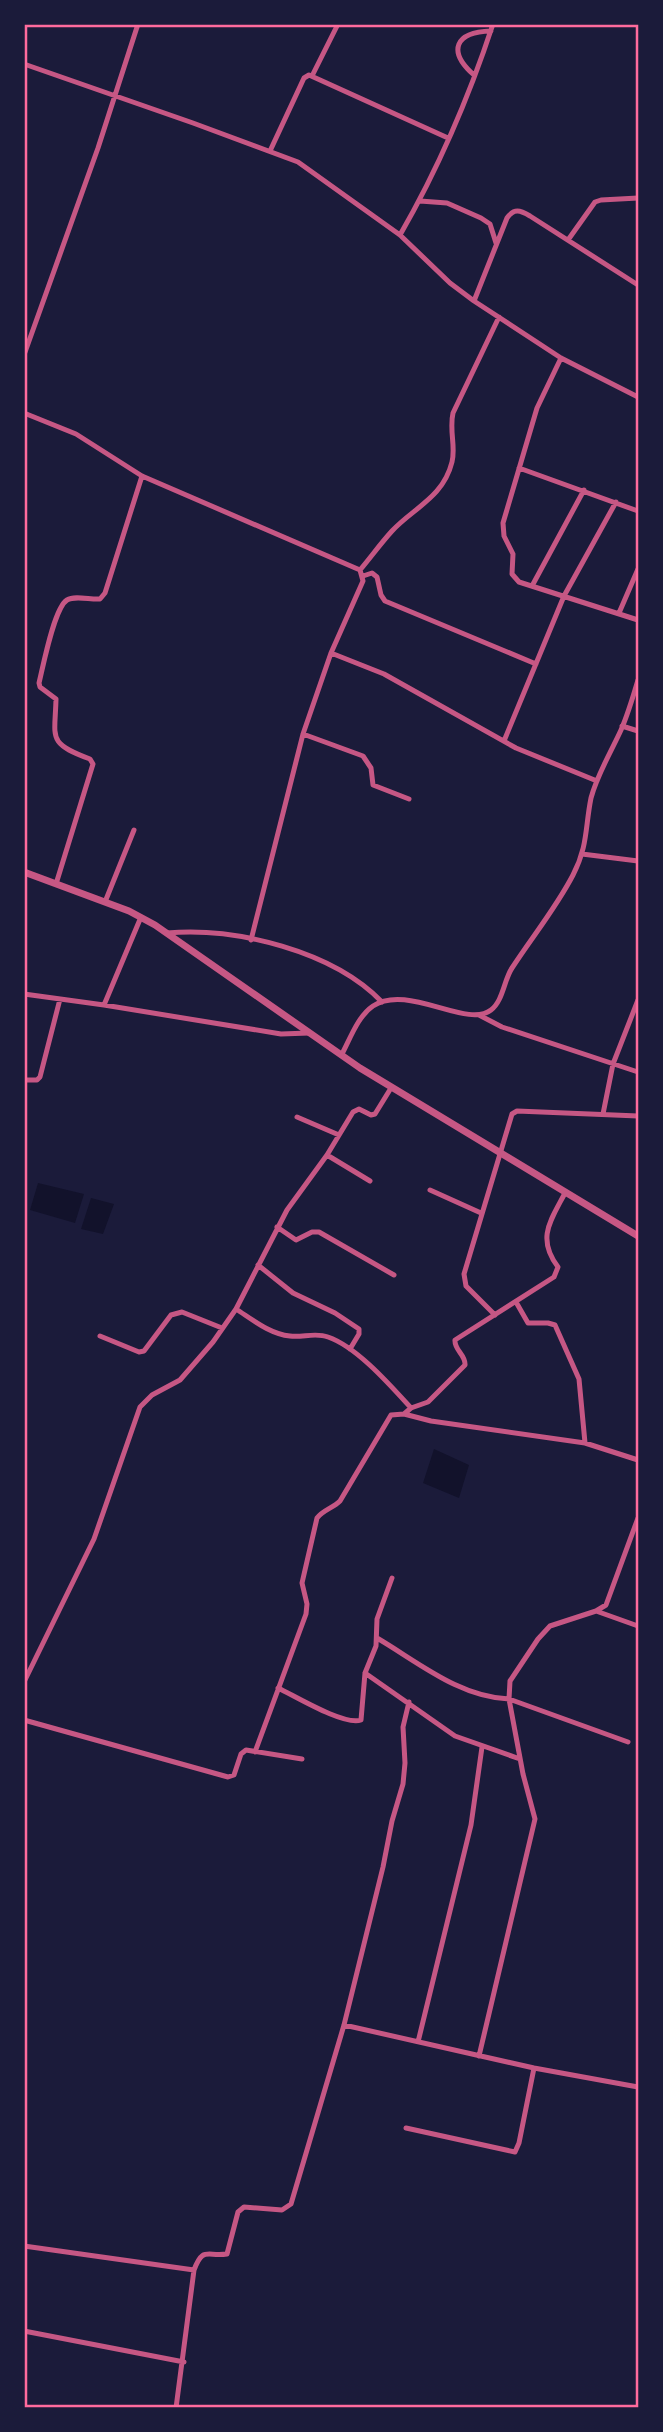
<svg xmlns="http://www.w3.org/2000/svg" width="663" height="2432" font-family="'Source Sans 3',sans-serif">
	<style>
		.water { fill: #12122b }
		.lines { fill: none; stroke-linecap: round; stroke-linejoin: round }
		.minor { stroke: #c65784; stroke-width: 5 }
		.tertiary { stroke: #c65784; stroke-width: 7 }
		.neatline { fill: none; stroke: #ff6b9d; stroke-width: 2.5 }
	</style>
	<rect width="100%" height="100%" fill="#1b1b3a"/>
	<!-- water -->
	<path class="water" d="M38 1183 84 1194 75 1223 30 1210Z
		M91 1198 114 1204 103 1234 81 1229Z
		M434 1449 469 1465 459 1498 423 1483Z"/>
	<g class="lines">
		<!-- minor -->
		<path class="minor" d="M24 64 193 123 298 162 400 235 450 283 474 301 561 358 638 397
			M474 75C447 51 455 32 491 31
			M312 76 338 24
			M270 151 304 78 309 75 448 138
			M420 201 447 203 481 218 490 224 496 243
			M400 235C438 169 469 97 493 24
			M568 240 595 202 601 200 638 198
			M474 301 507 218C514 208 520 210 530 216L638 285
			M24 355 98 148 138 24
			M561 358 537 408 503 523 504 536 513 554 512 574 519 582 638 620
			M24 413 76 434 142 476 360 570 363 581 331 653 303 734 251 940
			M519 468 638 511
			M360 570C371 557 381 543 392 531 413 508 443 498 452 462 456 447 449 430 453 413L499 317
			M363 576 372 573 377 577 381 595 385 601 536 664
			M532 586 584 490
			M619 613 638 569
			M331 653 384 674 516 748 597 781
			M622 726 638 731
			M303 734 363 756 371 768 373 785 409 799
			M504 741 564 596 616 502
			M582 854 638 861
			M56 884 93 764 90 759C47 743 55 739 56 699L40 687 39 683C43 667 54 608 67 600 75 595 91 600 100 599L105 593 142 476
			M105 902 134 830
			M167 933C236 927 333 951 382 1002
			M24 994 104 1005 281 1034 309 1033
			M104 1005 141 917
			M479 1015 502 1027 638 1072
			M342 1054C350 1039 358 1016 373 1006 407 983 467 1029 491 1010 503 1001 504 980 512 968 532 937 556 908 573 875 588 846 585 828 591 798 597 775 611 752 621 730 628 714 633 697 638 680
			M24 1080H37L40 1077 60 999
			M603 1114 613 1064 638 1000
			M297 1117 339 1135
			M327 1155 370 1181
			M430 1190 481 1213
			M277 1227 296 1240 312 1232H319L394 1275
			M258 1265 293 1293 335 1313 359 1329V1334L350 1349
			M516 1302 528 1323H548L555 1325 579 1379 585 1443
			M236 1309C253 1320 270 1334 290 1336 302 1338 315 1332 328 1337 357 1347 390 1385 411 1408
			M495 1315 466 1286 464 1274 512 1114 517 1111 638 1116
			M100 1336 139 1352 144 1351 171 1315 182 1312 222 1328
			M404 1414 411 1408 428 1402 465 1365C466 1355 454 1350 455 1340L554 1277 558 1267C536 1238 551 1220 565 1193
			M596 1611 638 1626
			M377 1638C418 1662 459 1697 509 1699L628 1742
			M365 1673 455 1736 520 1759
			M24 1682 94 1539 140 1407 152 1395 180 1380 213 1342 236 1309 287 1210 327 1155 353 1112 359 1109 371 1115 375 1114 391 1088
			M278 1688C295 1696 344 1726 361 1720L365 1673 376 1646 377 1619 392 1578
			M24 1720 228 1777 234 1775 241 1754 246 1750 302 1759
			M255 1752 306 1614 307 1604 302 1583 317 1518C323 1510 333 1508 340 1501L391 1415 404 1414 431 1421 585 1443 638 1460
			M344 2025 534 2068 638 2087
			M418 2042 471 1825 482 1747
			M479 2056 535 1819 523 1774 509 1699 510 1681 538 1639 550 1626 596 1611 606 1605 638 1518
			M406 2128 515 2152 519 2143 534 2068
			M24 2246 194 2270
			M24 2331 184 2362
			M176 2408 194 2270C203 2246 207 2257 227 2254L238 2212 244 2207 282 2210 291 2204 344 2025 383 1867 392 1821 403 1784 405 1763 403 1727 409 1702"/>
		<!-- tertiary -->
		<path class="tertiary" d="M24 872 129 911 155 925 360 1068 638 1236"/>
	</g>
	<!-- border -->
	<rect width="663" height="2432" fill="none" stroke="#1b1b3a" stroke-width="52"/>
	<rect x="26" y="26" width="611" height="2380" class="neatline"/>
</svg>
